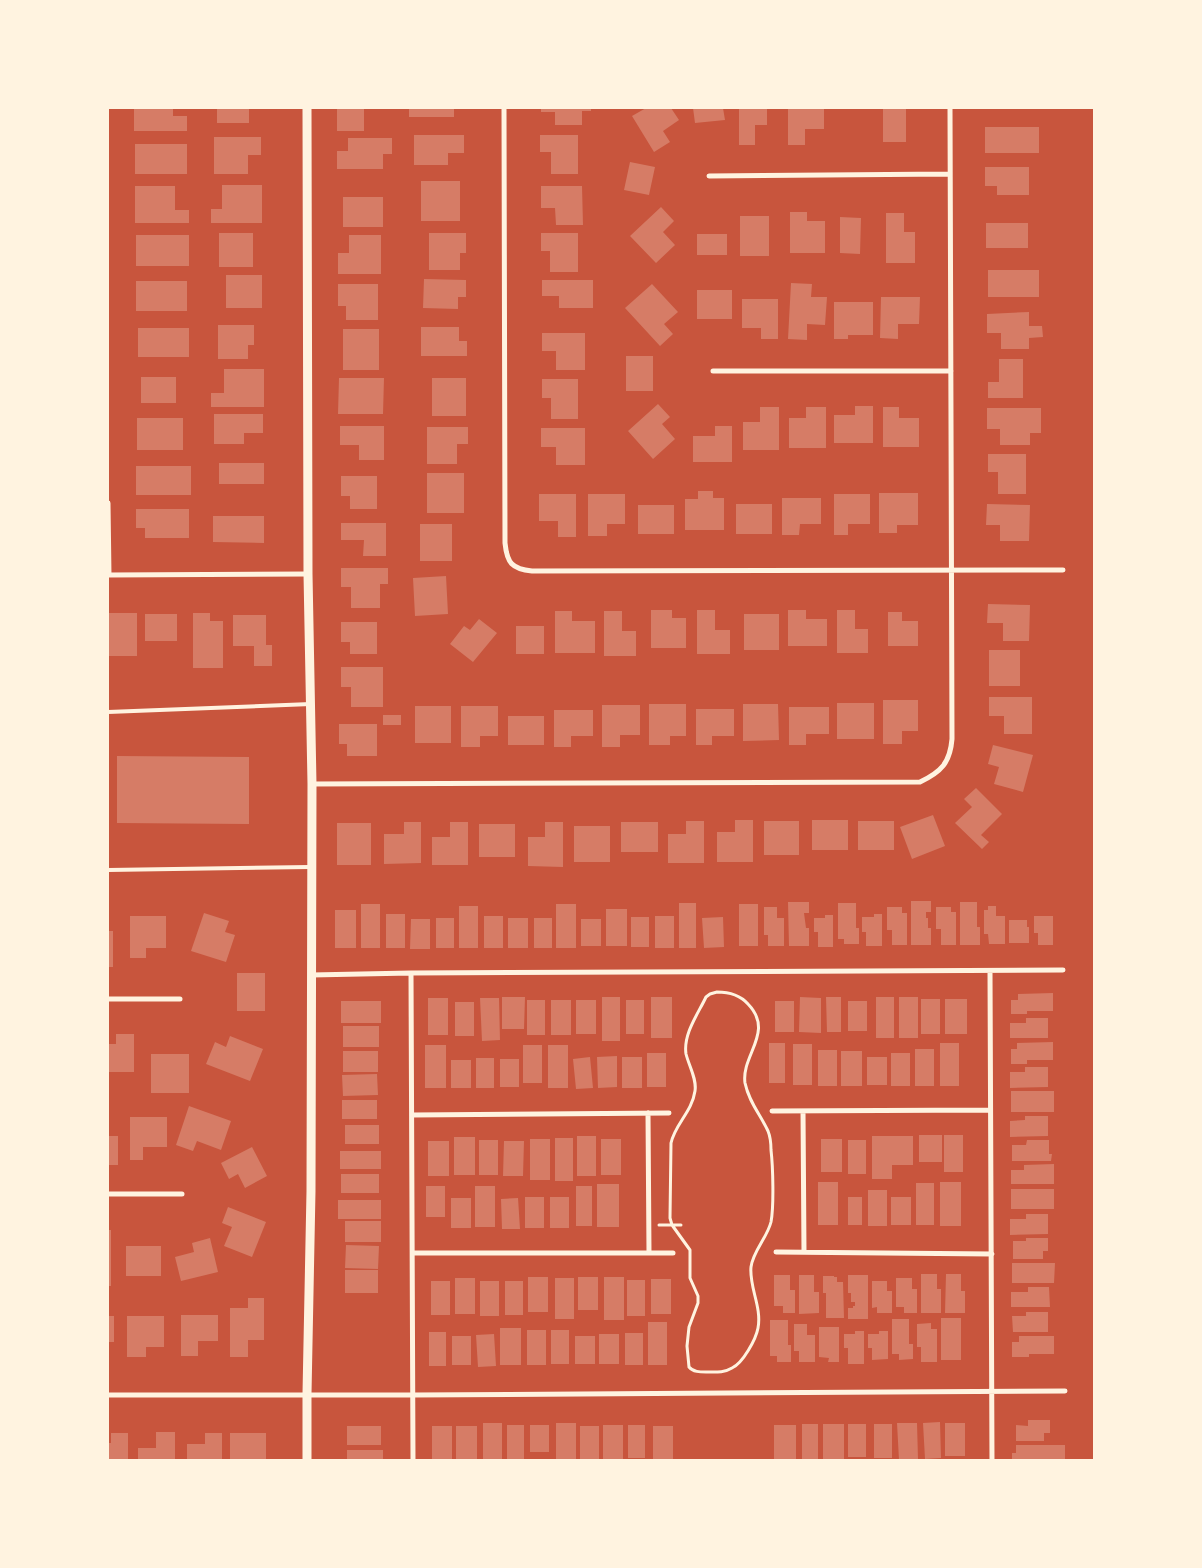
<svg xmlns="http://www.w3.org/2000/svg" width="1202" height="1568" font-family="Merriweather,serif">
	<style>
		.building { fill: #d67c66 }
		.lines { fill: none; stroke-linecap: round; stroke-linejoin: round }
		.path { stroke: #fff3e0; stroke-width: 3 }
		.service { stroke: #fff3e0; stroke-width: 4 }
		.minor { stroke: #fff3e0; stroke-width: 5 }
		.tertiary { stroke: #fff3e0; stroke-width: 9 }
	</style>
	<rect width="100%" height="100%" fill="#c8553d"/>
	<!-- building -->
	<path class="building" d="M134 108H173V116H187V131H134Z
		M217 108H262V109H249V123H217Z
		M337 108H364V131H337Z
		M409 108H454V117H409Z
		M541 108H591V111H582V125H555V112H541Z
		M646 108H671L679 120 663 131 670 142 654 152 632 116Z
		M693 108H723L725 120 695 123Z
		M739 108H767V125H755V145H739Z
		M788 108H824V129H805V145H788Z
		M883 108H906V142H883Z
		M985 127H1039V153H985Z
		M414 135H464V153H448V165H414Z
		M540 135H578V174H551V152H540Z
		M214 137H261V155H248V174H214Z
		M348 138H392V154H383V169H337V151H348Z
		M135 144H187V174H135Z
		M630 162 655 167 649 195 624 190Z
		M985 167H1029V195H997V186H985Z
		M421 181H460V221H421Z
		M222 185H262V223H211V209H222Z
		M135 186H175V210H189V223H135Z
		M541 186H582L583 225H556L555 208H541Z
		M343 197H383V227H343Z
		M661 207 674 221 663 232 675 245 656 263 630 236Z
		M790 212H807V221H825V253H790Z
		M886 213H904V232H915V263H886Z
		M740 216H769V256H740Z
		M840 217 861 218 860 254 840 253Z
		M986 223H1028V248H986Z
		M219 233H253V267H219Z
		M429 233H466V253H460V270H429Z
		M541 233H578V272H550V251H541Z
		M697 234H727V255H697Z
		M136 235H189V266H136Z
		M349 235H381V274H338V253H349Z
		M988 270H1039V297H988Z
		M226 275H262V308H226Z
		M424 279 466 280V297H458V309L423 308Z
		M542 280H593V308H559V296H542Z
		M136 281H187V311H136Z
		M791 283 812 284 811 297H827L825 325 807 324V340L788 339Z
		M338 284H378V320H346V306H338Z
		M652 284 678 312 664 324 673 334 660 346 625 308Z
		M697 290H732V319H697Z
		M881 297H920L919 324H898V339L880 338Z
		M742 299H778V339H761V328H742Z
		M834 302H873V335H848V339H834Z
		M1029 312V326H1042L1043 337 1029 338V349H1001V333H987V314Z
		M218 325H254V345H248V359H218Z
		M421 327H459V341H467V356H421Z
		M138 328H189V357H138Z
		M343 329H379V370H343Z
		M542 333H585V370H556V351H542Z
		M626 356H653V391H626Z
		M999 359H1023V398H988V382H999Z
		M224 369H264V407H211V393H224Z
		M141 377H176V403H141Z
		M339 378H384L383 414H338Z
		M432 378H466V416H432Z
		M542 379H578V419H551V398H542Z
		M658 404 670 417 662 424 675 439 653 459 628 431Z
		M855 406H873V443H834V415H855Z
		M760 407H779V450H743V422H760Z
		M806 407H826V448H789V418H806Z
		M883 407H899V418H919V447H883Z
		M987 408H1041V433H1030V445H1000V429H987Z
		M214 414H263V433H244V444H214Z
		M137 418H183V450H137Z
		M340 426H384V460H359V445H340Z
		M715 426H732V462H693V436H715Z
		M427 427H468V444H457V464H427Z
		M541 428H585V465H556V447H541Z
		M988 454H1026V494H998V472H988Z
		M219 463H264V484H219Z
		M136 466H191V495H136Z
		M427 473H464V513H427Z
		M341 476H377V509H350V496H341Z
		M698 491H713V498H724V530H685V499H698Z
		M879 493H918V525H897V533H879Z
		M539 494H576V537H558V521H539Z
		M588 494H625V524H607V536H588Z
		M834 494H870V524H848V535H834Z
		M782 498H821V524H800L799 535H782Z
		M736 504H772V534H736Z
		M987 504 1030 505 1029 541H1000V525H986Z
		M638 505H674V534H638Z
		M136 509H189V538H145V528H136Z
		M213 516H264V543L213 542Z
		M341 523H386V556H363L364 540H341Z
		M420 524H452V561H420Z
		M341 568H388V584H380V608H351V587H341Z
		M446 576 448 614 415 616 413 578Z
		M988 604 1030 605 1029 641H1003V623H987Z
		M651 610H672V618H686V648H651Z
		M697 610H715V630H730V654H697Z
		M788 610H806V619H827V646H788Z
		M837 610H855V629H868V653H837Z
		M555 611H572V621H595V653H555Z
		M604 611H622V631H636V656H604Z
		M888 612H902V621H918V646H888Z
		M108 613H137V656H108Z
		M193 613H210V621H223V668H193Z
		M145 614H177V641H145Z
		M744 614H779V650H744Z
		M233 615H266V645H272V666H254V646H233Z
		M479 619 497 633 473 662 450 644 464 626 470 630Z
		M341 622H377V654H350V642H341Z
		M516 626H544V654H516Z
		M989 650H1020V686H989Z
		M341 667H383V707H351V687H341Z
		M989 697H1032V734H1004V716H989Z
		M883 700H918V731H902V744H883Z
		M837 703H874V739H837Z
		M649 704H686V736H670V745H649Z
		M743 704H778L779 740 743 741Z
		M602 705H640V735H620V747H602Z
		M415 706H451V743H415Z
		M461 706H498V736H480V747H461Z
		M789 707H829V734H806V745H789Z
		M696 709H734V736H712V745H696Z
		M554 710H593V736H571V747H554Z
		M383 715H401V725H383Z
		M508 716H544V745H508Z
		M339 724H377V756H347V744H339Z
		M993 745 1033 755 1023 792 994 784 999 767 988 764Z
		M117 756 249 757V824L117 823Z
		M976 788 1002 814 981 835 989 842 982 849 955 823 972 807 964 799Z
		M933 815 945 846 912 859 900 827Z
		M735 820H753V862H717V832H735Z
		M812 820H848V850H812Z
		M686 821H704V863H668V834H686Z
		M764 821H799V855H764Z
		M858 821H894V850H858Z
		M404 822H421V863L384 864V834H404Z
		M450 822H468V865H432V837H450Z
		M545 822H563V867L528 866V837H545Z
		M621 822H658V852H621Z
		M337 823H371V865H337Z
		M479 824H515V857H479Z
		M574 826H610V862H574Z
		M911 901H931V912H926V918H928V928H931V945H911Z
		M788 902H809V913H804L806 928H809V946H789Z
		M960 902H977V927H980V945H960Z
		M679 903H696V948H679Z
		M838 903H856V928H859V944H844V939H838Z
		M361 904H380V948H361Z
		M556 904H576V948H556Z
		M739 904H758V946H739Z
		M459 906H478V948H459Z
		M988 906H996V916H1005V944H989L988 934H984V910H988Z
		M764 907H777V918H784V946H768V935H764Z
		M887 907H902V913H907V945H892V930H887Z
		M936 907H951V912H956V945H941V929H936Z
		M606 909H627V946H606Z
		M335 910H356V948H335Z
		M204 913 229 921 225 932 235 935 226 962 191 951Z
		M386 914H405V948H386Z
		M874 914H882V946H866V932H862V917H874Z
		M825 915H833V947H818V932H814V918H825Z
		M130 916H166V948H146V958H130Z
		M484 916H503V948H484Z
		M655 916H674V948H655Z
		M1034 916H1053V945H1038V933H1034Z
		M631 917H649V947H631Z
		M723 917 724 947 704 948 702 918Z
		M436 918H454V948H436Z
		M508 918H528V948H508Z
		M534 918H552V948H534Z
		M411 919H430V949H410Z
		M581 919H601V946H581Z
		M1009 920H1027V927H1029V943H1009Z
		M108 931H113V967H108Z
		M237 973H265V1011H237Z
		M1053 993V1011H1027V1014H1011V1000H1018V994Z
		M502 997H525L524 1029H502Z
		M602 997H620V1041H602Z
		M651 997H672V1038H651Z
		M800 997 821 998V1033L799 1032Z
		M826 997H841V1032H827Z
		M876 997H894V1038H876Z
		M899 997H918V1038H899Z
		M428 998H448V1035H428Z
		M480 998H499L500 1040 482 1041Z
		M921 999H940V1034H921Z
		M945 999H967V1034H945Z
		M527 1000H545V1035H527Z
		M551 1000H571V1035H551Z
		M576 1000H596V1034H576Z
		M626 1000H644V1034H626Z
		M341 1001H381V1023H341Z
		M775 1001H794V1032H775Z
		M848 1001H867V1031H848Z
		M455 1002H474V1036H455Z
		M1026 1018H1048V1038H1010V1023H1026Z
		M343 1026H379V1047H343Z
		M116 1034H134V1072H108V1044H116Z
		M230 1036 263 1049 250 1081 206 1064 215 1042 226 1047Z
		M1053 1042V1060H1027V1064H1011V1049H1017V1043Z
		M769 1043H785V1083H769Z
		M940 1043H959V1086H940Z
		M793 1044H812V1085H793Z
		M425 1045H446V1088H425Z
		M523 1045H542V1083H523Z
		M548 1045H568V1088H548Z
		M915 1049H934V1086H915Z
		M818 1050H837V1086H818Z
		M343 1051H378V1072H343Z
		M841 1051H862V1086H841Z
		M647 1053H666V1087H647Z
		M891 1053H910V1086H891Z
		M151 1054H189V1093H151Z
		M617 1056V1087L598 1088 597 1057Z
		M590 1057 593 1088 576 1089 573 1059Z
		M622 1057H642V1088H622Z
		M867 1057H887V1085H867Z
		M476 1058H494V1088H476Z
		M500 1059H519V1087H500Z
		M451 1060H471V1088H451Z
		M1025 1067H1048V1087L1010 1088V1072H1025Z
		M377 1074 378 1095 343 1096 342 1075Z
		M1011 1091H1054V1112H1011Z
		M342 1100H377V1119H342Z
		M189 1106 231 1121 221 1150 197 1141 193 1151 176 1145Z
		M1025 1116H1048V1136L1010 1137V1121L1025 1120Z
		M130 1117H167V1147H143V1160H130Z
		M345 1125H379V1144H345Z
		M919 1135H942V1162H919Z
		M944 1135H963V1172H944Z
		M108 1136H118V1165H108Z
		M577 1136H596V1176H577Z
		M872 1136H913V1165H892V1179H872Z
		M454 1137H475V1175H454Z
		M555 1138H573V1181H555Z
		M530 1139H550V1180H530Z
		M601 1139H621V1175H601Z
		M821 1139H842V1172H821Z
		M479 1140H498V1175H479Z
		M848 1140H866V1174H848Z
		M1027 1140H1049V1154H1052L1051 1161H1012V1145H1026Z
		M428 1141H449V1176H428Z
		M504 1141H524L523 1176H503Z
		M252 1147 267 1176 245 1188 238 1174 229 1179 221 1163Z
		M340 1151H381V1169H340Z
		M1054 1164V1184H1011V1170H1024V1165Z
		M341 1174H379V1193H341Z
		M818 1182H838V1225H818Z
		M940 1182H961V1226H940Z
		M916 1183H934V1225H916Z
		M597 1184H619V1227H597Z
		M426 1186H445V1217H426Z
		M475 1186H495V1227H475Z
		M576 1186H592V1226H576Z
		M1011 1189H1054V1209H1011Z
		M868 1190H887V1226H868Z
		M525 1197H544V1228H525Z
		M550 1197H569V1228H550Z
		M848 1197H862V1225H848Z
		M891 1197H911V1225H891Z
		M451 1198H471V1228H451Z
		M518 1198 520 1229H502L501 1199Z
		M338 1200H381V1219H338Z
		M228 1207 266 1222 252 1257 224 1246 232 1227 222 1223Z
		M1026 1214H1048V1234L1010 1235V1219H1026Z
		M345 1221H381V1242H345Z
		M108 1230H111V1286H108Z
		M210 1238 218 1272 181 1281 175 1257 194 1252 192 1243Z
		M1026 1238H1048V1251H1043V1259H1013V1241H1026Z
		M346 1245 379 1246 378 1269 345 1268Z
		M126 1246H161V1276H126Z
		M1012 1263H1055L1054 1283H1012Z
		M345 1270H378V1293H345Z
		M921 1274H937V1289H941V1313H921Z
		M946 1274H961V1291H965V1313H945Z
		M774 1275H790V1290H795V1313H783V1306H774Z
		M799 1275H814V1292H819V1313L799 1314Z
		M848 1275H868V1319H848V1308H853V1306H855V1302H851V1293H848Z
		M823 1276H834V1277H837V1282H843L844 1318H826V1293H823Z
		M528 1277H548V1312H528Z
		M578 1277H598V1310H578Z
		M604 1277H624V1320H604Z
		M455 1278H475V1314H455Z
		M555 1278H574V1319H555Z
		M896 1278H912V1289H917V1313H904V1307H896Z
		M651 1279H671V1314H651Z
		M627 1280H645V1316H627Z
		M431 1281H450V1315H431Z
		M480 1281H499V1316H480Z
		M505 1281H523V1315H505Z
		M872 1281H887V1291H892V1313H877V1307L872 1308Z
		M1028 1287H1049L1050 1307H1011V1292H1028Z
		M248 1298H264V1340H248V1357H230V1308H248Z
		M1026 1312H1048V1332H1013L1012 1316H1026Z
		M181 1315H218V1341H198V1356H181Z
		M108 1316H114V1342H108Z
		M127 1316H164V1347H146V1357H127Z
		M941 1318H961V1360H941Z
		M892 1319H909V1344H913V1359L899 1360V1354H892Z
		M770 1320H788V1345H791V1362H777V1356H770Z
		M648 1322H667V1365H648Z
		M931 1323V1329H937V1362H921V1347H917V1324Z
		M794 1324H807V1335H815V1362H799V1351H794Z
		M819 1327H839V1362H828L829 1358 819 1357Z
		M500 1328H521V1365H500Z
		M527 1330H546V1365H527Z
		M551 1330H569V1364H551Z
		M855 1331H864V1364H848V1348H844V1334H855Z
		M879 1331H888V1359L872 1360V1348H868V1334H879Z
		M429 1332H446V1366H429Z
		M625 1333H643V1365H625Z
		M494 1334 496 1366 478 1367 476 1335Z
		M599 1334H619V1364H599Z
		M452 1336H471V1365H452Z
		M575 1336H595V1364H575Z
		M1019 1336H1054V1354H1029V1357H1012V1342H1019Z
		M1028 1420H1050V1433H1044V1441H1016V1425L1028 1426Z
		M940 1422 941 1458 925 1459 923 1423Z
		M483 1423H502V1460H483Z
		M556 1423H576V1460H556Z
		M897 1423H917L918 1459 899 1460Z
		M945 1423H965V1456H945Z
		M802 1424H818V1459H802Z
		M823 1424H844V1460H823Z
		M848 1424H866V1457H848Z
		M874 1424H892V1458H874Z
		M507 1425H524V1460H507Z
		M530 1425H549V1452H530Z
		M603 1425H623V1460H603Z
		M628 1425H645V1458H628Z
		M774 1425H796V1459H774Z
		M347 1426H381V1445H347Z
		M432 1426H452V1459H432Z
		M456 1426H477V1460H456Z
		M580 1426H599V1460H580Z
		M653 1426H673V1459H653Z
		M156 1432H175V1460H138V1448H156Z
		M111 1433H128V1460H108V1443H111Z
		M205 1433H222V1460H187V1444H205Z
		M230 1433H266V1460H230Z
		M1016 1445H1065V1460H1012V1453H1016Z
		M347 1450H383V1460H347Z"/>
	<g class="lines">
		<!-- path -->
		<path class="path" d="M717 992C729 992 740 995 748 1004 775 1032 741 1055 745 1083 749 1102 760 1114 768 1131 770 1136 771 1144 771 1150 773 1167 774 1206 771 1222 767 1238 753 1251 751 1267 749 1287 762 1307 758 1328 756 1339 743 1363 732 1368 724 1373 715 1372 706 1372 700 1372 693 1372 689 1367L687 1346 689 1327 698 1303V1296L690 1278V1250L672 1225 670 1218 671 1143C675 1124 692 1112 695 1091 697 1079 689 1066 686 1054 683 1034 698 1014 706 997L710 994Z
			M659 1225H681"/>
		<!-- service -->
		<path class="service" d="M108 712 311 704
			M108 870 310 867"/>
		<!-- minor -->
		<path class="minor" d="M504 108 505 543C507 563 512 569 532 571L1063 570
			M709 176 950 174
			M713 371H951
			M108 503 109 575
			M108 575 308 574
			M312 784 920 782C941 772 950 763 952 739L950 108
			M990 971 992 1460
			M411 973 413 1460
			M311 975 411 973 1063 970
			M108 999H180
			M772 1111 990 1110
			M803 1111 804 1252
			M648 1113 649 1253
			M412 1115 669 1113
			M108 1194H182
			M776 1252 992 1254
			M413 1253H673
			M108 1395H413L1065 1391"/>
		<!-- tertiary -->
		<path class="tertiary" d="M307 108 308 574 312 784 311 1191 307 1394V1460"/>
	</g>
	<!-- border -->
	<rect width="1202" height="1568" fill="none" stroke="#fff3e0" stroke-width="218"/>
</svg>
